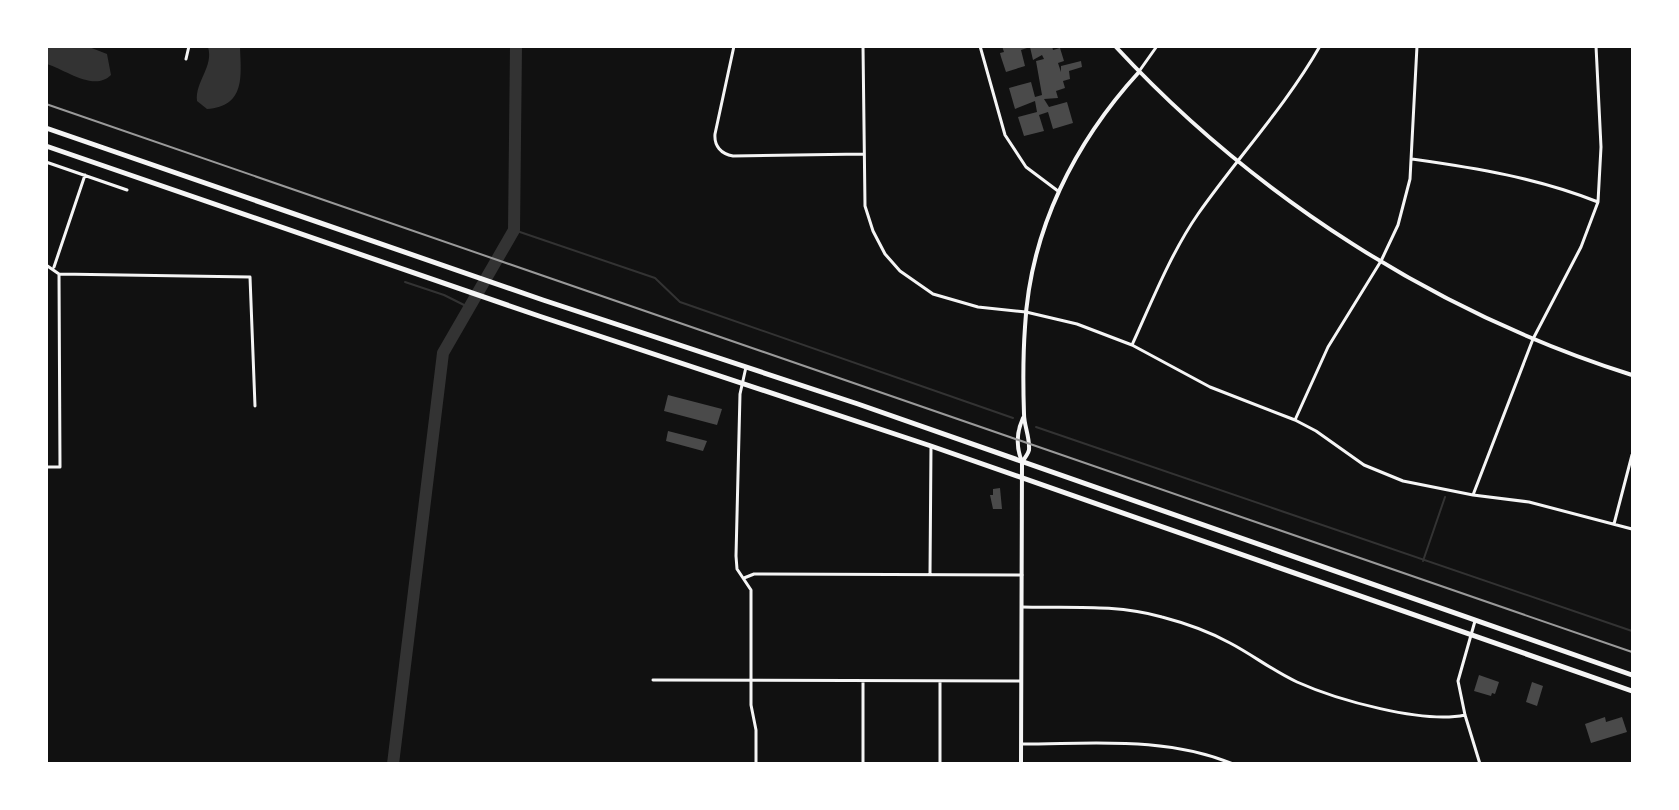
<svg xmlns="http://www.w3.org/2000/svg" width="1679" height="810" font-family="'PT Sans Narrow',sans-serif">
	<style>
		.water { fill: #333 }
		.lines { fill: none; stroke-linecap: round; stroke-linejoin: round }
		.stream { stroke: #333; stroke-width: 2 }
		.river { stroke: #333; stroke-width: 12 }
		.building { fill: #4a4a4a }
		.minor { stroke: #f5f5f5; stroke-width: 3 }
		.tertiary { stroke: #f5f5f5; stroke-width: 4 }
		.trunk { stroke: #f5f5f5; stroke-width: 5 }
		.rail { stroke: #9a9a9a; stroke-width: 2 }
	</style>
	<rect width="100%" height="100%" fill="#111"/>
	<!-- water -->
	<path class="water" d="M47 46 89 47 107 54 111 75C94 92 66 70 47 64Z
		M208 47H240C241 76 246 106 207 109L197 101C195 81 214 67 208 47Z"/>
	<g class="lines">
		<!-- stream -->
		<path class="stream" d="M514 230 655 278 680 302 1013 418
			M405 282 444 295 470 308
			M1036 427 1632 631
			M1423 561 1445 497"/>
		<!-- river -->
		<path class="river" d="M393 764 443 353 514 230 516 46"/>
	</g>
	<!-- building -->
	<path class="building" d="M1002 46H1052L1053 50 1060 48 1064 61 1058 63 1061 72V66L1081 61 1082 67 1069 71 1070 79 1063 81 1065 88 1056 91 1058 98 1044 99 1049 107 1067 102 1073 123 1053 129 1048 112 1039 115 1044 131 1024 136 1018 117 1037 112 1035 101 1015 109 1009 88 1031 82 1035 97 1042 95 1036 61 1044 59 1042 55 1033 60 1030 47 1021 50 1025 66 1006 72 1001 57 1000 53 1004 52Z
		M668 395 722 409 717 425 664 411Z
		M668 431 707 441 703 451 666 441Z
		M1000 488 1002 509H993L990 495H993V489Z
		M1479 675 1499 682 1495 694 1492 693 1491 696 1474 691Z
		M1532 682 1543 686 1537 706 1526 702Z
		M1605 717 1606 722 1622 717 1627 732 1591 743 1585 724Z"/>
	<g class="lines">
		<!-- minor -->
		<path class="minor" d="M734 46 715 134C714 146 721 154 733 156L863 154
			M863 46 865 206 873 231 885 254 900 271 933 294 978 307 1026 312 1077 324 1132 345 1210 387 1295 420 1316 431 1364 465 1403 481 1473 495 1529 502 1632 529
			M980 46 1005 135 1026 167 1058 191
			M186 59 189 46
			M1140 70 1157 46
			M1412 159C1476 168 1538 178 1598 202
			M46 162 127 190
			M46 265 59 274
			M54 267 85 175
			M59 274 250 277 255 406
			M1132 345C1152 301 1171 253 1198 214 1238 157 1285 107 1320 46
			M746 367 740 394 736 556 737 569 751 590V705L756 730V764
			M1295 420 1328 347 1381 261 1398 225 1410 179 1417 46
			M46 467H60L59 274
			M1473 495 1533 339 1581 247 1598 202 1601 147 1596 46
			M1614 524 1632 455
			M930 575 931 446
			M744 578 754 574 1022 575
			M1022 607C1069 608 1117 604 1162 617 1185 623 1210 632 1230 643 1253 655 1273 671 1297 682 1337 700 1423 724 1465 715
			M1475 621 1458 681 1465 715 1480 764
			M653 680 1021 681
			M1022 744C1093 744 1166 736 1233 764
			M863 764V681
			M940 764V681"/>
		<!-- tertiary -->
		<path class="tertiary" d="M1115 46C1255 197 1436 313 1632 375
			M1022 462C1025 458 1028 454 1029 450 1030 437 1024 426 1024 414 1023 385 1023 355 1025 327 1030 230 1075 142 1139 72
			M1021 764 1022 462C1016 447 1016 433 1023 418"/>
		<!-- trunk -->
		<path class="trunk" d="M46 128 543 300 858 404 1632 675
			M46 146 539 316 931 446 1632 691"/>
		<!-- rail -->
		<path class="rail" d="M46 104 1632 652"/>
	</g>
	<!-- border -->
	<rect width="1679" height="810" fill="none" stroke="#ffffff" stroke-width="96"/>
</svg>
